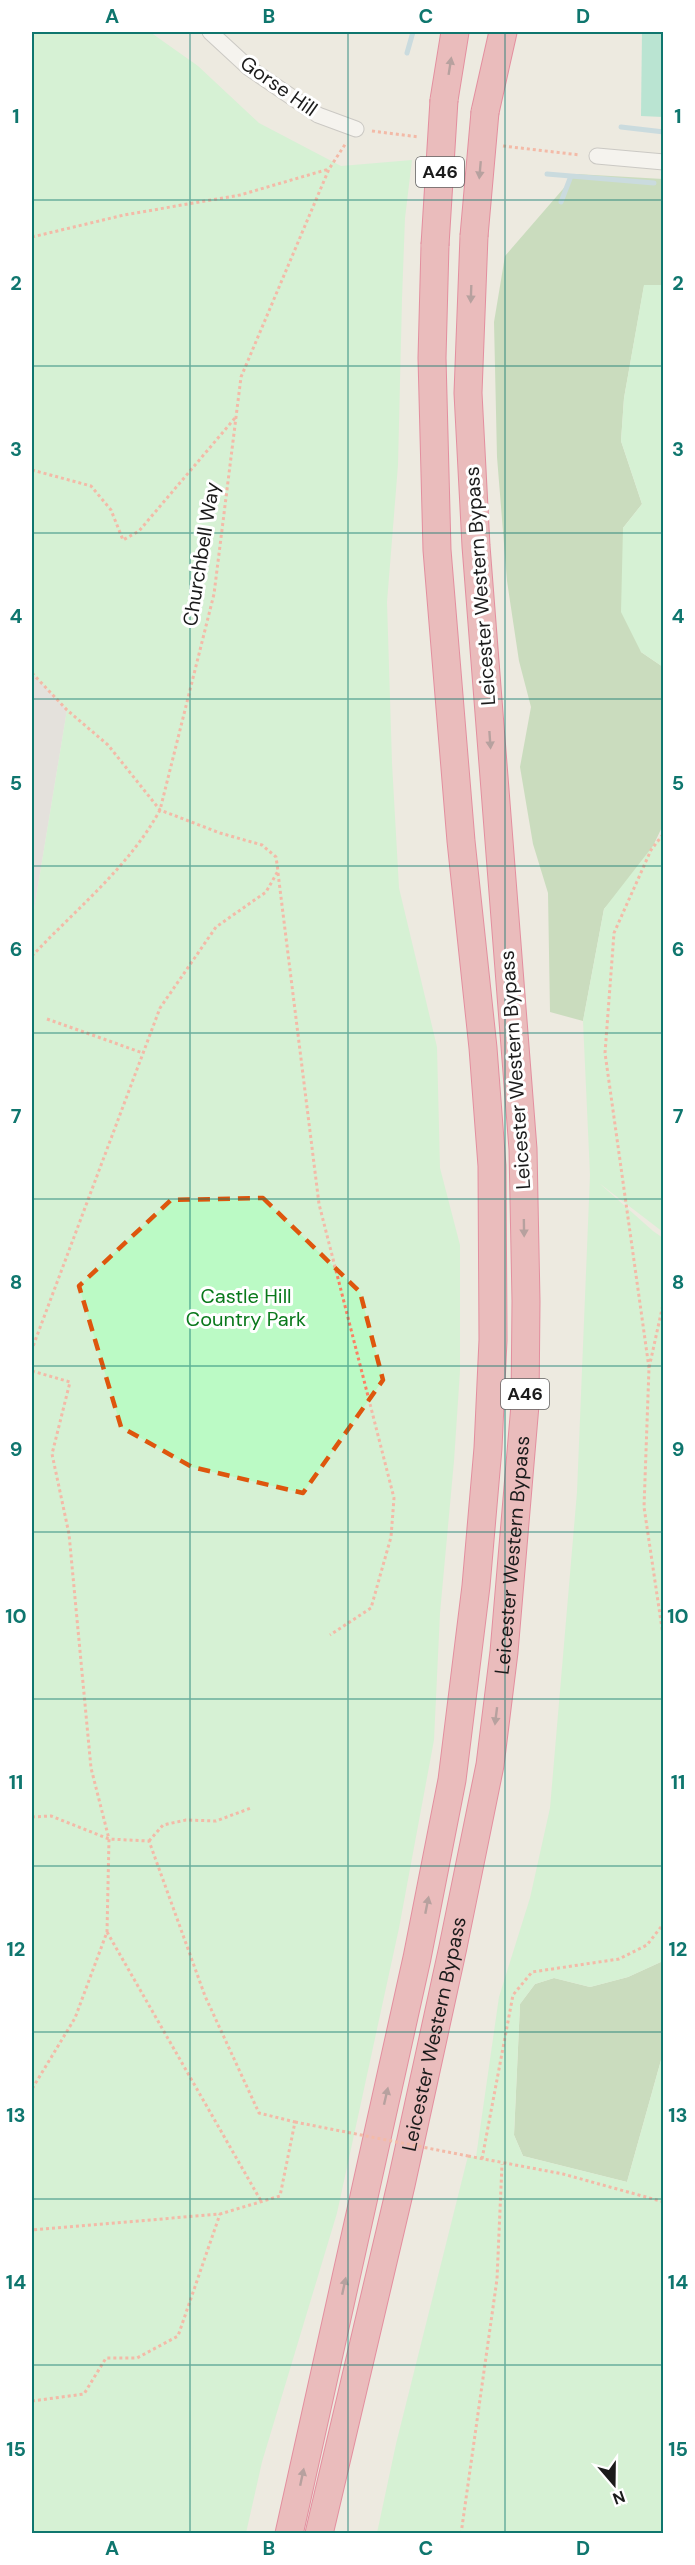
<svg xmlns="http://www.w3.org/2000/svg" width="695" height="2565" font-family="'DM Sans',sans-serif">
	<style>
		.residential { fill: #d9d8d8 }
		.forest { fill: #a0cd94 }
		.park { fill: #bbfac5 }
		.pitch { fill: #7cdec1 }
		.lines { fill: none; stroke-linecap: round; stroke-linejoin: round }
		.stream { stroke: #a0c9dc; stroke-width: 5 }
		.street-casing { stroke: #a2a2a2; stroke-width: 17 }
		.highway-casing { stroke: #d72150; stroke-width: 29 }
		.path { stroke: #fb8063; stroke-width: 3; stroke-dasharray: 3 3; stroke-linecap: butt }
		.street { stroke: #fff; stroke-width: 15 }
		.highway { stroke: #e78690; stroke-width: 27 }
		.highway-bridge-casing { stroke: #d72150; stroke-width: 29; stroke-linecap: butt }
		.path-bridge { stroke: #fb8063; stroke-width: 3; stroke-dasharray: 3 3; stroke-linecap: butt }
		.highway-bridge { stroke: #e78690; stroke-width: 27 }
		.oneway { fill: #774b50 }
		.marked { fill: none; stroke: #de560d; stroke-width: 4.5; stroke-dasharray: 12 8; stroke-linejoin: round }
		.grid { fill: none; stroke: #0f766e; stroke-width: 1.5; stroke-opacity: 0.55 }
		.labels { text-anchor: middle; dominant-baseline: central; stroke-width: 6; stroke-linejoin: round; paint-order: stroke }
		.shield { fill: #fff; stroke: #5f5f5f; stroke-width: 1.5 }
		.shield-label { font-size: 18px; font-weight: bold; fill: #1b1b1b }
		.street-label { font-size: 20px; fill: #1b1b1b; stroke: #fff }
		.park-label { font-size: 20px; fill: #0a791c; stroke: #fff }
		.neatline { fill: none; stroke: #0f766e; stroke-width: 2 }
		.grid-label { font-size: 20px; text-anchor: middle; font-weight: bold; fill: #0f766e }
	</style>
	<rect width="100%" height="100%" fill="#edeae0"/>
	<!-- residential -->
	<path class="residential" d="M32 673 67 710 32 922Z"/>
	<!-- forest -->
	<path class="forest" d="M576 174 663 179V285L644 286 624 398 621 441 642 504 623 528 641 652 663 667V825L645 863 604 909 583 1021 550 1012 548 893 533 844 520 767 531 707 519 661 507 581 497 457 494 322 505 256Z
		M663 1961V2053L627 2182 523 2156 514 2135 520 2004 535 1984 554 1978 590 1987 628 1977Z"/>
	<!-- park -->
	<path class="park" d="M32 32H150L198 66 259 123 341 166 412 160 405 218 402 299 398 465 387 602 392 763 399 888 437 1047 440 1168 460 1245V1371L454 1461 440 1613 434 1740 399 1928 337 2213 262 2462 246 2533H32V922L67 710 32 673Z
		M644 285H663V667L641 652 621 612 623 528 642 504 621 441 624 398Z
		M663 833V1232L599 1183 653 1231 663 1238V1961L628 1977 590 1987 554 1978 535 1984 520 2004 514 2135 523 2156 627 2182 663 2053V2533H377L396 2444 468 2156 476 2157 499 1997 530 1898 550 1808 577 1492 590 1175 583 1021 604 909Z"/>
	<!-- pitch -->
	<path class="pitch" d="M642 32H663V117L641 116Z"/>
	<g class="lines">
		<!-- stream -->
		<path class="stream" d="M407 53 413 32
			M621 127 664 132
			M547 174 654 183
			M561 202 571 176"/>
		<defs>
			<path id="street" d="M210 32 249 68 318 115 356 129
				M597 156 664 162"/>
			<g id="highway">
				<path d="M444 100 455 32"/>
				<path d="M485 112 503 32"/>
				<path d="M289 2534 417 1958 452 1780 476 1586 488 1448 493 1340 492 1166 483 1048 461 841 437 550 432 358 435 245"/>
				<path id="s1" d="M319 2534 401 2185 453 1947 490 1765 504 1652 525 1405 526 1301 523 1149 476 546 468 393 474 236"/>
			</g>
		</defs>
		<!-- street casing -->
		<use href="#street" class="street-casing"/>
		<!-- highway casing -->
		<use href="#highway" class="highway-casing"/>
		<!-- path -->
		<path class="path" d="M372 131 419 137
			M503 146 580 155
			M32 237 124 215 240 195 329 169
			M32 470 91 486 111 510 123 540 139 531 235 418
			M32 673 67 710 108 745 160 810 220 833 262 845 276 857 278 871 266 892 216 927 160 1008 32 1349
			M278 873 319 1204 394 1498 391 1537 371 1608 330 1635
			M32 956C76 909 129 867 160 810L214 594 241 377 329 169 346 143
			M47 1019 143 1053
			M664 1300 649 1368 644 1507 664 1642
			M649 1368 605 1053 614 933 651 850 664 833
			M32 1371 70 1382 52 1454 69 1534 91 1768 109 1839 107 1932 75 2018 32 2089
			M32 1817 51 1816 109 1839 149 1841 205 1996 259 2113 295 2122 280 2196 220 2214 32 2230
			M149 1841 163 1825 186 1820 216 1821 251 1808
			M107 1932 261 2201
			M468 2156 563 2174 664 2202
			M482 2159 513 1995 532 1972 619 1959 647 1945 664 1923
			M32 2401 84 2394 106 2358H137L178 2336 220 2214
			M461 2534 497 2279 502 2164"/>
		<!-- street -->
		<use href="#street" class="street"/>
		<!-- highway -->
		<use href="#highway" class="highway"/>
		<defs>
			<path id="highway-bridge" d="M474 236 485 112
				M435 245 444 100"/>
		</defs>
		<!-- highway-bridge casing -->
		<use href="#highway-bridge" class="highway-bridge-casing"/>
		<!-- path-bridge -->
		<path class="path-bridge" d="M295 2122 468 2156"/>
		<!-- highway-bridge -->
		<use href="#highway-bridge" class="highway-bridge"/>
	</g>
	<!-- one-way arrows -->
	<defs><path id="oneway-solid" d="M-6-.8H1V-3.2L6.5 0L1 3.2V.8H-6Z" transform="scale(1.5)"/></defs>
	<g class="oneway">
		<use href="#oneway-solid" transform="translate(450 66) rotate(-81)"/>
		<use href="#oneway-solid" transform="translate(480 170) rotate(95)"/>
		<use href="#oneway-solid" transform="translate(471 294) rotate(92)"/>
		<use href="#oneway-solid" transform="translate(490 740) rotate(86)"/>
		<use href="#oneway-solid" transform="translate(524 1228) rotate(89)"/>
		<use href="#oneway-solid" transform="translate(496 1716) rotate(97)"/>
		<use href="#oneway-solid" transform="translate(427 1905) rotate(-79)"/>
		<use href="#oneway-solid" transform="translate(386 2096) rotate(-77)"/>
		<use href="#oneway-solid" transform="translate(344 2286) rotate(-78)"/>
		<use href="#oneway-solid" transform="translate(302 2477) rotate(-78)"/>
	</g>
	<!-- marked area -->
	<path d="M0 0H695V2565H0ZM263 1198 360 1292 383 1380 303 1493 192 1467 121 1427 79 1286 171 1200Z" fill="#edeae0" fill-opacity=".55" fill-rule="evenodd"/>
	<path class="marked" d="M263 1198 360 1292 383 1380 303 1493 192 1467 121 1427 79 1286 171 1200Z"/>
	<!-- grid -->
	<path class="grid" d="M190 32V2534M348 32V2534M505 32V2534M32 200H664M32 366H664M32 533H664M32 699H664M32 866H664M32 1033H664M32 1199H664M32 1366H664M32 1532H664M32 1699H664M32 1866H664M32 2032H664M32 2199H664M32 2365H664"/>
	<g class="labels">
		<!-- shield labels -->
		<g class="shield">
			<rect x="416" y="157" width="48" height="30" rx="4.5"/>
			<rect x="501" y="1379" width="48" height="30" rx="4.5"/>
		</g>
		<g class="shield-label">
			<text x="440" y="172">A46</text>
			<text x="525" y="1394">A46</text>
		</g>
		<!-- street labels -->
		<g class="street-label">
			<text transform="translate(279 86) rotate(35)">Gorse Hill</text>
			<text transform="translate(201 554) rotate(-81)">Churchbell Way</text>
			<text transform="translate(480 586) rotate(-94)">Leicester Western Bypass</text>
			<text transform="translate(515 1070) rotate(-94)">Leicester Western Bypass</text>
			<text stroke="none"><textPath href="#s1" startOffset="999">Leicester Western Bypass</textPath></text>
			<text stroke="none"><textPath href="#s1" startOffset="513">Leicester Western Bypass</textPath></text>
		</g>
		<!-- park labels -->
		<g class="park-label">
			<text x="246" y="1296">Castle Hill<tspan x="246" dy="23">Country Park</tspan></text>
		</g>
	</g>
	<!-- border -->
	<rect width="695" height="2565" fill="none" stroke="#ffffff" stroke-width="66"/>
	<!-- north arrow -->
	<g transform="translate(614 2484) rotate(160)" stroke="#ffffff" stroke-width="4.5" paint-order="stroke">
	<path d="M0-4.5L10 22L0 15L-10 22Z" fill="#1b1b1b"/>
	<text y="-9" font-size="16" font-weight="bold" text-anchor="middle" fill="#1b1b1b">N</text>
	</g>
	<rect x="33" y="33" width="629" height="2499" class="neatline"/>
	<g class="grid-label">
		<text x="112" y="23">A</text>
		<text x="269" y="23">B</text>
		<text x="426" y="23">C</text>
		<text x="583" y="23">D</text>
		<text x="16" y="123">1</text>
		<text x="678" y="123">1</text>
		<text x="16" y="290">2</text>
		<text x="678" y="290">2</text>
		<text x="16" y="456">3</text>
		<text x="678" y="456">3</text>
		<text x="16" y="623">4</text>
		<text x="678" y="623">4</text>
		<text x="16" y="790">5</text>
		<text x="678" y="790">5</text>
		<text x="16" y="956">6</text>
		<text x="678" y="956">6</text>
		<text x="16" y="1123">7</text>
		<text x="678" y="1123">7</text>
		<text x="16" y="1289">8</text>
		<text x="678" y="1289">8</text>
		<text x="16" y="1456">9</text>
		<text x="678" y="1456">9</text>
		<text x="16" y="1623">10</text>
		<text x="678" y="1623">10</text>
		<text x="16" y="1789">11</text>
		<text x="678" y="1789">11</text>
		<text x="16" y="1956">12</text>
		<text x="678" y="1956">12</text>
		<text x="16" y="2122">13</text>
		<text x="678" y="2122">13</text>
		<text x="16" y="2289">14</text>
		<text x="678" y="2289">14</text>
		<text x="16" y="2456">15</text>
		<text x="678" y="2456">15</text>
		<text x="112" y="2555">A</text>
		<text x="269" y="2555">B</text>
		<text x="426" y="2555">C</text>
		<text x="583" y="2555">D</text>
	</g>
</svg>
